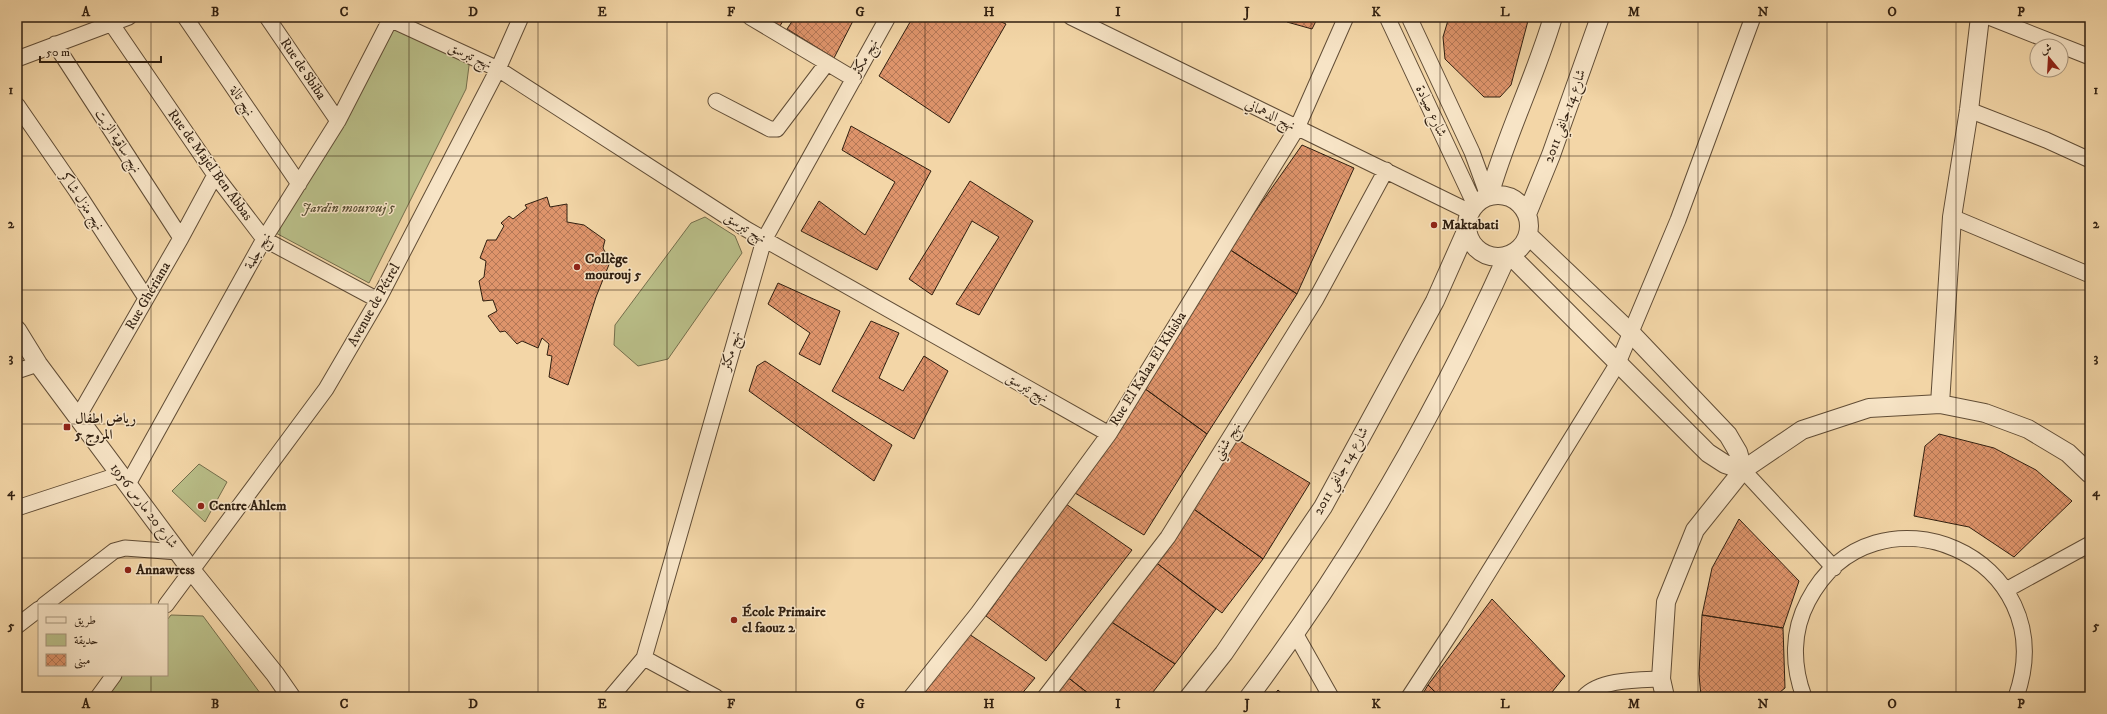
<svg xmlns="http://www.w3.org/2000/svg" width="2107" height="714" font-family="'IM FELL DW Pica',Amiri,serif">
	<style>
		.green { fill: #b9be88; stroke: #746e4c }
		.building { fill: url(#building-cross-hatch); stroke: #301f10 }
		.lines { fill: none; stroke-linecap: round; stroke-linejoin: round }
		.minor-casing { stroke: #614d36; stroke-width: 17 }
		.tertiary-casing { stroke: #614d36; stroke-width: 20 }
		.minor { stroke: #f7e4c6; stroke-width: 15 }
		.tertiary { stroke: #f7e4c6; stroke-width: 18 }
		.grid { fill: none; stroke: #301f10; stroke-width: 1; stroke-opacity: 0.55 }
		.poi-dot { fill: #8f2418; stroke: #f7e4c6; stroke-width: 1.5 }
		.labels { text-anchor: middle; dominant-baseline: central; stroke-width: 3; stroke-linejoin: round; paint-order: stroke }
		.street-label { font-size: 14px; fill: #301f10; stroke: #f7e4c6 }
		.park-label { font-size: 14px; font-style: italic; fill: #594f34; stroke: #f7e4c6 }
		.poi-label { font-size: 14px; font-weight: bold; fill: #301f10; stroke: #f7e4c6; text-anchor: start }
		.neatline { fill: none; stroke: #301f10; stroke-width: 1.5 }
		.grid-label { font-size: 13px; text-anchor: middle; font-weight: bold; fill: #301f10 }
	</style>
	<defs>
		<pattern id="building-cross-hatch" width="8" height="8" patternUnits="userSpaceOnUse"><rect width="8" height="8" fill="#de946b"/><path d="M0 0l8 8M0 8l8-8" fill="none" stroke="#b47857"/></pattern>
	</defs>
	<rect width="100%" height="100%" fill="#f3d6a7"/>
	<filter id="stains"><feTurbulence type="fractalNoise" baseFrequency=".005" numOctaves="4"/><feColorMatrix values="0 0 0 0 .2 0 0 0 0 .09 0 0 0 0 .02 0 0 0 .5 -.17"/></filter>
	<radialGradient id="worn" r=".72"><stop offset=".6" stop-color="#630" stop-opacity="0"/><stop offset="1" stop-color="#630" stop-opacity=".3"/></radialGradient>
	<!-- green -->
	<path class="green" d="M395 24 470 58 466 89 369 283 274 232Z
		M705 217 735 236 742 253 668 359 638 366 614 345 615 325 691 223Z
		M199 464 227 482 205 522 172 491Z
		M171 615 203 616 263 697H104L122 675H167V620Z"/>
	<!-- building -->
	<path class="building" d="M766 17H785L780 26Z
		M795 17H855L834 58 787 29Z
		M913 17H990L1006 24 949 123 879 76Z
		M1289 17H1318L1312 29 1287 22Z
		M1449 17H1529L1511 85 1500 97H1484L1445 59 1443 37Z
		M851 126 931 171 877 270 801 231 819 201 865 235 895 182 842 150Z
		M1302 145 1354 168 1297 294 1229 249Z
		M970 181 1033 221 979 315 956 304 999 237 972 221 932 295 909 279Z
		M547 197 550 207 567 204V222L584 225 605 240 603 248 610 262 596 297 568 385 549 377 552 356 547 355 549 344 542 338 538 348 522 341 517 344 505 331 500 332 488 316 497 311 493 300 483 301 479 281 484 277 486 261 480 258 487 240H496L504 226 501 223 509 216 513 219 527 208 525 205Z
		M1229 249 1297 294 1207 434 1144 388Z
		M778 283 840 311 820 365 799 354 810 333 768 304Z
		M871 321 899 333 879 378 903 391 924 356 948 371 914 439 832 391Z
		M765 361 892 445 874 481 749 391 757 366Z
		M1144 388 1207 434 1144 535 1075 493Z
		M1939 434 1994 448 2036 470 2072 501 2014 557 1969 527 1914 516 1925 446Z
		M1235 438 1310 483 1263 559 1191 507Z
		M1066 504 1132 550 1046 661 986 616Z
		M1191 507 1263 559 1222 613 1154 561Z
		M1739 519 1799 581 1783 628 1702 615 1712 568Z
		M1154 561 1216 609 1175 664 1110 621Z
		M1492 599 1565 676 1548 697H1440L1428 685Z
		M1702 615 1783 628 1785 688 1774 697H1701L1699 674Z
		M1110 621 1175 664 1149 697H1093L1066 676Z
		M969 634 1035 678 1019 697H920Z
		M1066 676 1093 697H1050Z
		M1428 685 1440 697H1421Z
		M1278 690 1286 697H1272Z"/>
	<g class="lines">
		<defs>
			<path id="minor" d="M185 17 299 184
				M267 17 338 121
				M385 17 498 69 746 229 1109 434
				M750 17 854 79
				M1071 17 1470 212
				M1387 17 1475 205
				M1409 17 1472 152 1488 196
				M1989 17 2090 57
				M111 23 215 175 264 239 378 300
				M55 44 181 238
				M17 59 129 17
				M716 101 770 129H777L827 63
				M17 105 77 192 146 298
				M1969 110 2046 140 2090 160
				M1952 217 2090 275
				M17 371 38 364
				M78 417 181 238 215 175
				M1743 470 1834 568
				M128 484 264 239 338 121 390 20
				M17 508 121 474
				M2006 590 2090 544
				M44 605 114 551 125 548 178 552
				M166 605 326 389 378 300 498 69 521 17
				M17 626 39 609
				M1296 635 1331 697
				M644 658 716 697
				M98 697 114 675
				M611 697 644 658 764 240 888 17
				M911 697 978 613 1109 434 1297 128 1346 17
				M1045 697 1168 537 1316 299 1386 170
				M1409 697 1454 628 1618 363 1678 220 1753 17
				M1584 697C1600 679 1639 680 1661 679
				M1804 697C1792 665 1792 631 1808 601 1874 475 2066 556 2016 697"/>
			<path id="tertiary" d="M1467 226a31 31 0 1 1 62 0a31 31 0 1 1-62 0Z
				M1489 196C1506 135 1535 78 1553 17
				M1527 214 1551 155 1600 17
				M1510 255 1708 453 1725 464 1743 470 1738 452 1728 435 1630 332 1528 235
				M17 330 38 364 192 571 275 674 291 697
				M1940 404 1952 217 1969 110 1980 17
				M1189 697 1224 653 1323 507 1435 301 1467 229
				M1249 697C1352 560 1437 412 1507 256
				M1665 697 1661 679 1666 602 1695 530 1743 470 1802 430 1869 408 1940 404 1985 413 2028 429 2068 453 2090 474"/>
		</defs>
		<!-- minor casing -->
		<use href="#minor" class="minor-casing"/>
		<!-- tertiary casing -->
		<use href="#tertiary" class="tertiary-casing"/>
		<!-- minor -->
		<use href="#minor" class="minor"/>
		<!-- tertiary -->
		<use href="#tertiary" class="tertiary"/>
	</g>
	<!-- grid -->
	<path class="grid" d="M151 17V605M280 17V697M409 17V697M538 17V697M667 17V697M796 17V697M925 17V697M1054 17V697M1182 17V697M1311 17V697M1440 17V697M1569 17V697M1698 17V697M1827 17V697M1956 17V697M17 156H2090M17 290H2090M17 424H2090M17 558H2090M151 675V697"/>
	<!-- markers -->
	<g class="poi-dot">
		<circle cx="1434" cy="225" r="4"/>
		<circle cx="577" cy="267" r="4"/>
		<rect x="63" y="423" width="8" height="8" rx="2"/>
		<circle cx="201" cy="506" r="4"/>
		<circle cx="128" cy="570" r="4"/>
		<circle cx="734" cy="620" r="4"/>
	</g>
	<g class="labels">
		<!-- street labels -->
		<g class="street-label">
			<text transform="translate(470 56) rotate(24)">نهج تبرسق</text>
			<text transform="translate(865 58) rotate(-61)">نهج مكثر</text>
			<text transform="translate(303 69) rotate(56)">Rue de Sbiba</text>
			<text transform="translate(242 101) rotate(56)">نهج تالة</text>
			<text transform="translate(1431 111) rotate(65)">شارع صيادة</text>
			<text transform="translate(1270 115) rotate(26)">نهج الدهماني</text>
			<text transform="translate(1565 116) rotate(-70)">شارع 14 جانفي 2011</text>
			<text transform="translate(118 141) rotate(57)">نهج ساقية الزيت</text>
			<text transform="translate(210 165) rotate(54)">Rue de Majel Ben Abbas</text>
			<text transform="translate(82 201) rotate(56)">نهج منزل شاكر</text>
			<text transform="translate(745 228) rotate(31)">نهج تبرسق</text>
			<text transform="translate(258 251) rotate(-60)">نهج جلمة</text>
			<text transform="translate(148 296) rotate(-60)">Rue Ghériana</text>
			<text transform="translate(374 305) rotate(-61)">Avenue de Pétrel</text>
			<text transform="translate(731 351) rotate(-74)">نهج مكثر</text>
			<text transform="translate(1148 369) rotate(-58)">Rue El Kalaa El Khisba</text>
			<text transform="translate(1027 388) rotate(29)">نهج تبرسق</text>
			<text transform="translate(1227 441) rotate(-58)">نهج شنني</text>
			<text transform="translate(1341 471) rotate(-61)">شارع 14 جانفي 2011</text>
			<text transform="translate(144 506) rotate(53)">شارع 20 مارس 1956</text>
		</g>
		<!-- park labels -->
		<g class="park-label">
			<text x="348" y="208">Jardin mourouj 5</text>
		</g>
		<!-- poi labels -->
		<g class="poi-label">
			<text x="1442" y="225">Maktabati</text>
			<text x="585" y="259">Collège<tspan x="585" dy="16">mourouj 5</tspan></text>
			<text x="75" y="419">رياض اطفال<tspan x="75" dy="16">المروج 5</tspan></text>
			<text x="209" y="506">Centre Ahlem</text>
			<text x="136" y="570">Annawress</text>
			<text x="742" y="612">École Primaire<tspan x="742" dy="16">el faouz 2</tspan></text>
		</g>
	</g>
	<!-- margin -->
	<rect width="2107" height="714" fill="none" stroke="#f3d6a7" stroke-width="44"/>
	<!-- legend -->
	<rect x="38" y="604" width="130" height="72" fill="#f7e4c6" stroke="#a7957d"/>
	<rect x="46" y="617" width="20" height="6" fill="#f7e4c6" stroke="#a7957d"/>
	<text x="74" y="624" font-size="12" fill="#301f10">طريق</text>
	<rect x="46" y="634" width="20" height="12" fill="#b9be88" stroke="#a7957d"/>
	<text x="74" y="644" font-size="12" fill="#301f10">حديقة</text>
	<rect x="46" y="654" width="20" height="12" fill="url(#building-cross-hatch)" stroke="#a7957d"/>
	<text x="74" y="664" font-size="12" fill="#301f10">مبنى</text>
	<!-- north arrow -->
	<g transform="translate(2049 58) rotate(342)"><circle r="19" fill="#f7e4c6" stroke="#a7957d"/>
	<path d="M0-3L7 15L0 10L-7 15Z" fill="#8f2418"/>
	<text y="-6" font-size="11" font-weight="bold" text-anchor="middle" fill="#301f10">ش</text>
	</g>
	<!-- scale -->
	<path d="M40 56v6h121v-6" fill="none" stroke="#301f10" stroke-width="2"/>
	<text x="46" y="56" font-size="12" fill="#301f10" stroke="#f7e4c6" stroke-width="3" paint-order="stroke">50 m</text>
	<rect x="22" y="22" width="2063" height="670" class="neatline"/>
	<g class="grid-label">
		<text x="86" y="16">A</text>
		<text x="215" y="16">B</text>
		<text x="344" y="16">C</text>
		<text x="473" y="16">D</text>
		<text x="602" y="16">E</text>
		<text x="731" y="16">F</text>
		<text x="860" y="16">G</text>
		<text x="989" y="16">H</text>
		<text x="1118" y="16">I</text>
		<text x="1247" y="16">J</text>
		<text x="1376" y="16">K</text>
		<text x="1505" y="16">L</text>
		<text x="1634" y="16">M</text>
		<text x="1763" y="16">N</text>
		<text x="1892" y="16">O</text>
		<text x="2021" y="16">P</text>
		<text x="11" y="94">1</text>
		<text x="2096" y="94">1</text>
		<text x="11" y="228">2</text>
		<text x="2096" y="228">2</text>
		<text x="11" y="362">3</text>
		<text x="2096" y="362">3</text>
		<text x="11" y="496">4</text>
		<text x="2096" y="496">4</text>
		<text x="11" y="630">5</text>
		<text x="2096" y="630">5</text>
		<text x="86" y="708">A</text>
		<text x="215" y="708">B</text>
		<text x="344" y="708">C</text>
		<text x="473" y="708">D</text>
		<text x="602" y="708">E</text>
		<text x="731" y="708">F</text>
		<text x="860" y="708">G</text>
		<text x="989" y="708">H</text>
		<text x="1118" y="708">I</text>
		<text x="1247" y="708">J</text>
		<text x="1376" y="708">K</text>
		<text x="1505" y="708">L</text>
		<text x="1634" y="708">M</text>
		<text x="1763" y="708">N</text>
		<text x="1892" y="708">O</text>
		<text x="2021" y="708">P</text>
	</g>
	<rect width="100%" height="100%" filter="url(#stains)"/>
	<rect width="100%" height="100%" fill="url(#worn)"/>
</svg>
